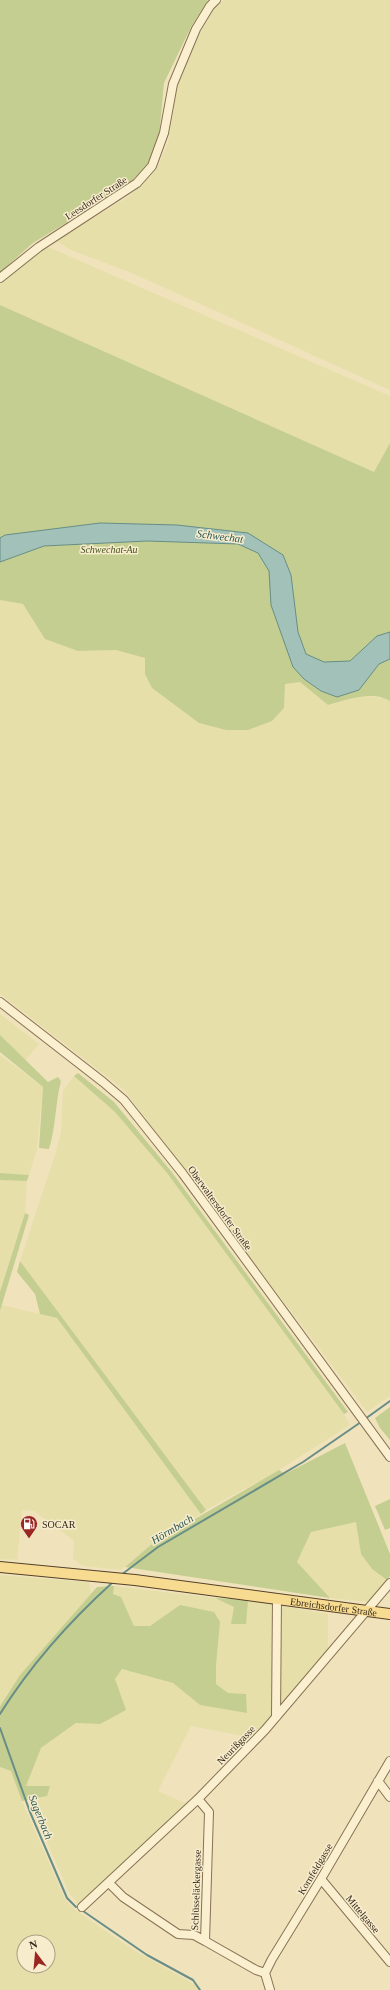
<svg xmlns="http://www.w3.org/2000/svg" width="390" height="1990" font-family="Georgia,serif">
	<style>
		.farmland { fill: #e6dfa9; fill-rule: evenodd }
		.green { fill: #c4ce90 }
		.water { fill: #a1c1b9; stroke: #688e86 }
		.lines { fill: none; stroke-linecap: round; stroke-linejoin: round }
		.stream { stroke: #688e86; stroke-width: 2 }
		.minor-casing { stroke: #887255; stroke-width: 10 }
		.major-casing { stroke: #55402a; stroke-width: 12 }
		.minor { stroke: #faf0d0; stroke-width: 8 }
		.major { stroke: #f6db91; stroke-width: 10 }
		.labels { text-anchor: middle; dominant-baseline: central; stroke-width: 3; stroke-linejoin: round; paint-order: stroke }
		.street-label { font-size: 10px; fill: #36291b; stroke: #f7eccc }
		.park-label { font-size: 10px; font-style: italic; fill: #455420; stroke: #f7eccc }
		.poi-label { font-size: 10px; fill: #36291b; stroke: #f7eccc; text-anchor: start }
		.water-label { font-size: 11px; font-style: italic; fill: #295756; stroke: #f7eccc }
	</style>
	<rect width="100%" height="100%" fill="#f0e3bc"/>
	<!-- farmland -->
	<path class="farmland" d="M223 0H390V390L134 274 71 250 56 241 129 196 144 183 158 166 168 143 178 83 189 53 215 7Z
		M48 247 390 396V443L374 472 0 305V283L30 258Z
		M0 600 23 604 45 639 78 651 116 650 145 658V674L152 688 199 723 226 730H248L272 721 284 708 285 684 300 682 328 705 363 696 385 698 390 701V1396L367 1412 124 1090 0 994Z
		M0 1014 39 1044 25 1061 0 1035Z
		M0 1055 43 1087 37 1150 29 1175 0 1173Z
		M74 1076 115 1112 167 1173 344 1414 350 1425 279 1470 206 1510 20 1261 56 1152 61 1132 63 1091Z
		M0 1180 27 1181 25 1213 0 1292Z
		M2 1305 57 1318 201 1514 152 1544 121 1570 83 1566 73 1559 74 1541 34 1511 22 1510 17 1560 0 1559V1311Z
		M356 1521 361 1554 372 1569 387 1580 368 1602 330 1598 297 1562 311 1532Z
		M0 1575 89 1582 91 1594 20 1675 0 1705Z
		M114 1586 215 1598 235 1607 231 1624 248 1600 328 1614V1650L253 1738 191 1726 158 1791 187 1804 80 1906 69 1893 29 1800 47 1796 25 1786 41 1748 77 1723 100 1724 114 1679 122 1669 173 1683 200 1705 247 1713 246 1695 228 1693 216 1684V1665L180 1605 150 1626H134L121 1597 113 1594Z
		M0 1767 11 1771 22 1801 65 1899 74 1909 135 1951 201 1988 200 1990H0ZM24 1942H48V1966H24Z"/>
	<!-- green -->
	<path class="green" d="M0 0H208L191 27 164 83 159 136 146 168 122 189 33 243 0 272Z
		M0 305 374 472 390 443V701C372 690 347 700 328 705L300 682 285 684 284 708 272 721 248 730H226L199 723 152 688 145 674V658L116 650 78 651 45 639 23 604 0 600Z
		M0 1035 48 1082 58 1077 61 1081C55 1104 56 1127 49 1149L39 1148 43 1087 0 1052Z
		M78 1073 114 1102 171 1171 348 1412 344 1414 167 1173 115 1112 74 1076Z
		M0 1173 29 1175 27 1181 0 1180Z
		M25 1213 29 1215 0 1311V1292Z
		M20 1261 206 1510 201 1514 57 1318 40 1314 35 1294 17 1272Z
		M390 1407V1440L380 1428 375 1418Z
		M345 1443 390 1554V1576L387 1580 372 1569 361 1554 356 1522 311 1532 297 1562 330 1598 125 1567 152 1544 279 1470 285 1474Z
		M390 1499V1528L385 1530 375 1506Z
		M114 1586 113 1594 121 1597 134 1626H150L180 1605 214 1612 220 1622 216 1665V1684L228 1693 246 1694 247 1713 200 1705 173 1683 122 1669 115 1679 126 1710 100 1724 76 1723 41 1748 26 1786H50L47 1796 22 1801 11 1771 0 1767V1706L20 1675 97 1587Z
		M215 1598 248 1600 246 1624H231L234 1607Z"/>
	<!-- water -->
	<path class="water" d="M100 523 177 525 248 533 283 555 291 575 298 632 306 654 324 662 350 661 377 636 390 632V659L379 664 359 690 337 697 321 691 304 679 293 667 271 605 269 571 258 553 238 544 147 541 44 546 0 562V538L5 535Z"/>
	<g class="lines">
		<!-- stream -->
		<path class="stream" d="M365 1419 390 1401
			M121 1575 158 1547 303 1462 361 1422
			M0 1714C30 1666 71 1620 113 1582
			M0 1728 30 1812 67 1898 76 1907
			M83 1911 147 1955 193 1980 200 1990"/>
		<defs>
			<path id="minor" d="M0 278 39 247 137 183 152 166 164 133 173 84 196 29 210 6 216 0
				M0 1002 103 1082 124 1100 183 1174 390 1457
				M276 1717 277 1598
				M378 1781 390 1797
				M198 1799 209 1812 205 1941 256 1970 265 1973
				M321 1879 390 1962
				M109 1883 123 1897 178 1934 194 1935 205 1941
				M82 1907 198 1799 265 1730 390 1583
				M270 1990 265 1973 272 1959 321 1879 390 1761"/>
			<g id="major">
				<path id="s1" d="M0 1567 135 1580 390 1614"/>
			</g>
		</defs>
		<!-- minor casing -->
		<use href="#minor" class="minor-casing"/>
		<!-- major casing -->
		<use href="#major" class="major-casing"/>
		<!-- minor -->
		<use href="#minor" class="minor"/>
		<!-- major -->
		<use href="#major" class="major"/>
	</g>
	<!-- icons -->
	<defs>
		<symbol id="fuel-pin" viewBox="-11 -11 22 30"><path d="M0 17L-7.5 6A9.5 9.5 0 1 1 7.5 6Z" fill="#9a2722" stroke="#f7eccc"/><path d="M-5.5-6h7V0h2V4h1.3V-2.5L3-4.5l.8-.8L6-3V5H2.5V1h-1V6h-7ZM-4.2-4.7v3.2H.2V-4.7Z" fill="#fff"/></symbol>
	</defs>
	<g fill-rule="evenodd">
		<use href="#fuel-pin" x="19" y="1514" width="20" height="27"/>
	</g>
	<g class="labels">
		<!-- street labels -->
		<g class="street-label">
			<text transform="translate(96 198) rotate(-33)">Leesdorfer Straße</text>
			<text transform="translate(220 1208) rotate(54)">Oberwaltersdorfer Straße</text>
			<text stroke="none"><textPath href="#s1" startOffset="336">Ebreichsdorfer Straße</textPath></text>
			<text transform="translate(236 1745) rotate(-46)">Neurißgasse</text>
			<text transform="translate(315 1869) rotate(-59)">Kornfeldgasse</text>
			<text transform="translate(196 1890) rotate(-88)">Schlüsseläckergasse</text>
			<text transform="translate(363 1914) rotate(50)">Mittelgasse</text>
		</g>
		<!-- park labels -->
		<g class="park-label">
			<text x="109" y="549">Schwechat-Au</text>
		</g>
		<!-- poi labels -->
		<g class="poi-label">
			<text x="42" y="1524">SOCAR</text>
		</g>
		<!-- water labels -->
		<g class="water-label">
			<text transform="translate(220 536) rotate(7)">Schwechat</text>
			<text transform="translate(172 1529) rotate(-31)">Hörmbach</text>
			<text transform="translate(41 1817) rotate(68)">Sagerbach</text>
		</g>
	</g>
	<!-- north arrow -->
	<g transform="translate(36 1954) rotate(344)"><circle r="19" fill="#f7eccc" stroke="#aa9e85"/>
	<path d="M0-3L7 15L0 10L-7 15Z" fill="#9a2722"/>
	<text y="-6" font-size="11" font-weight="bold" text-anchor="middle" fill="#36291b">N</text>
	</g>
</svg>
